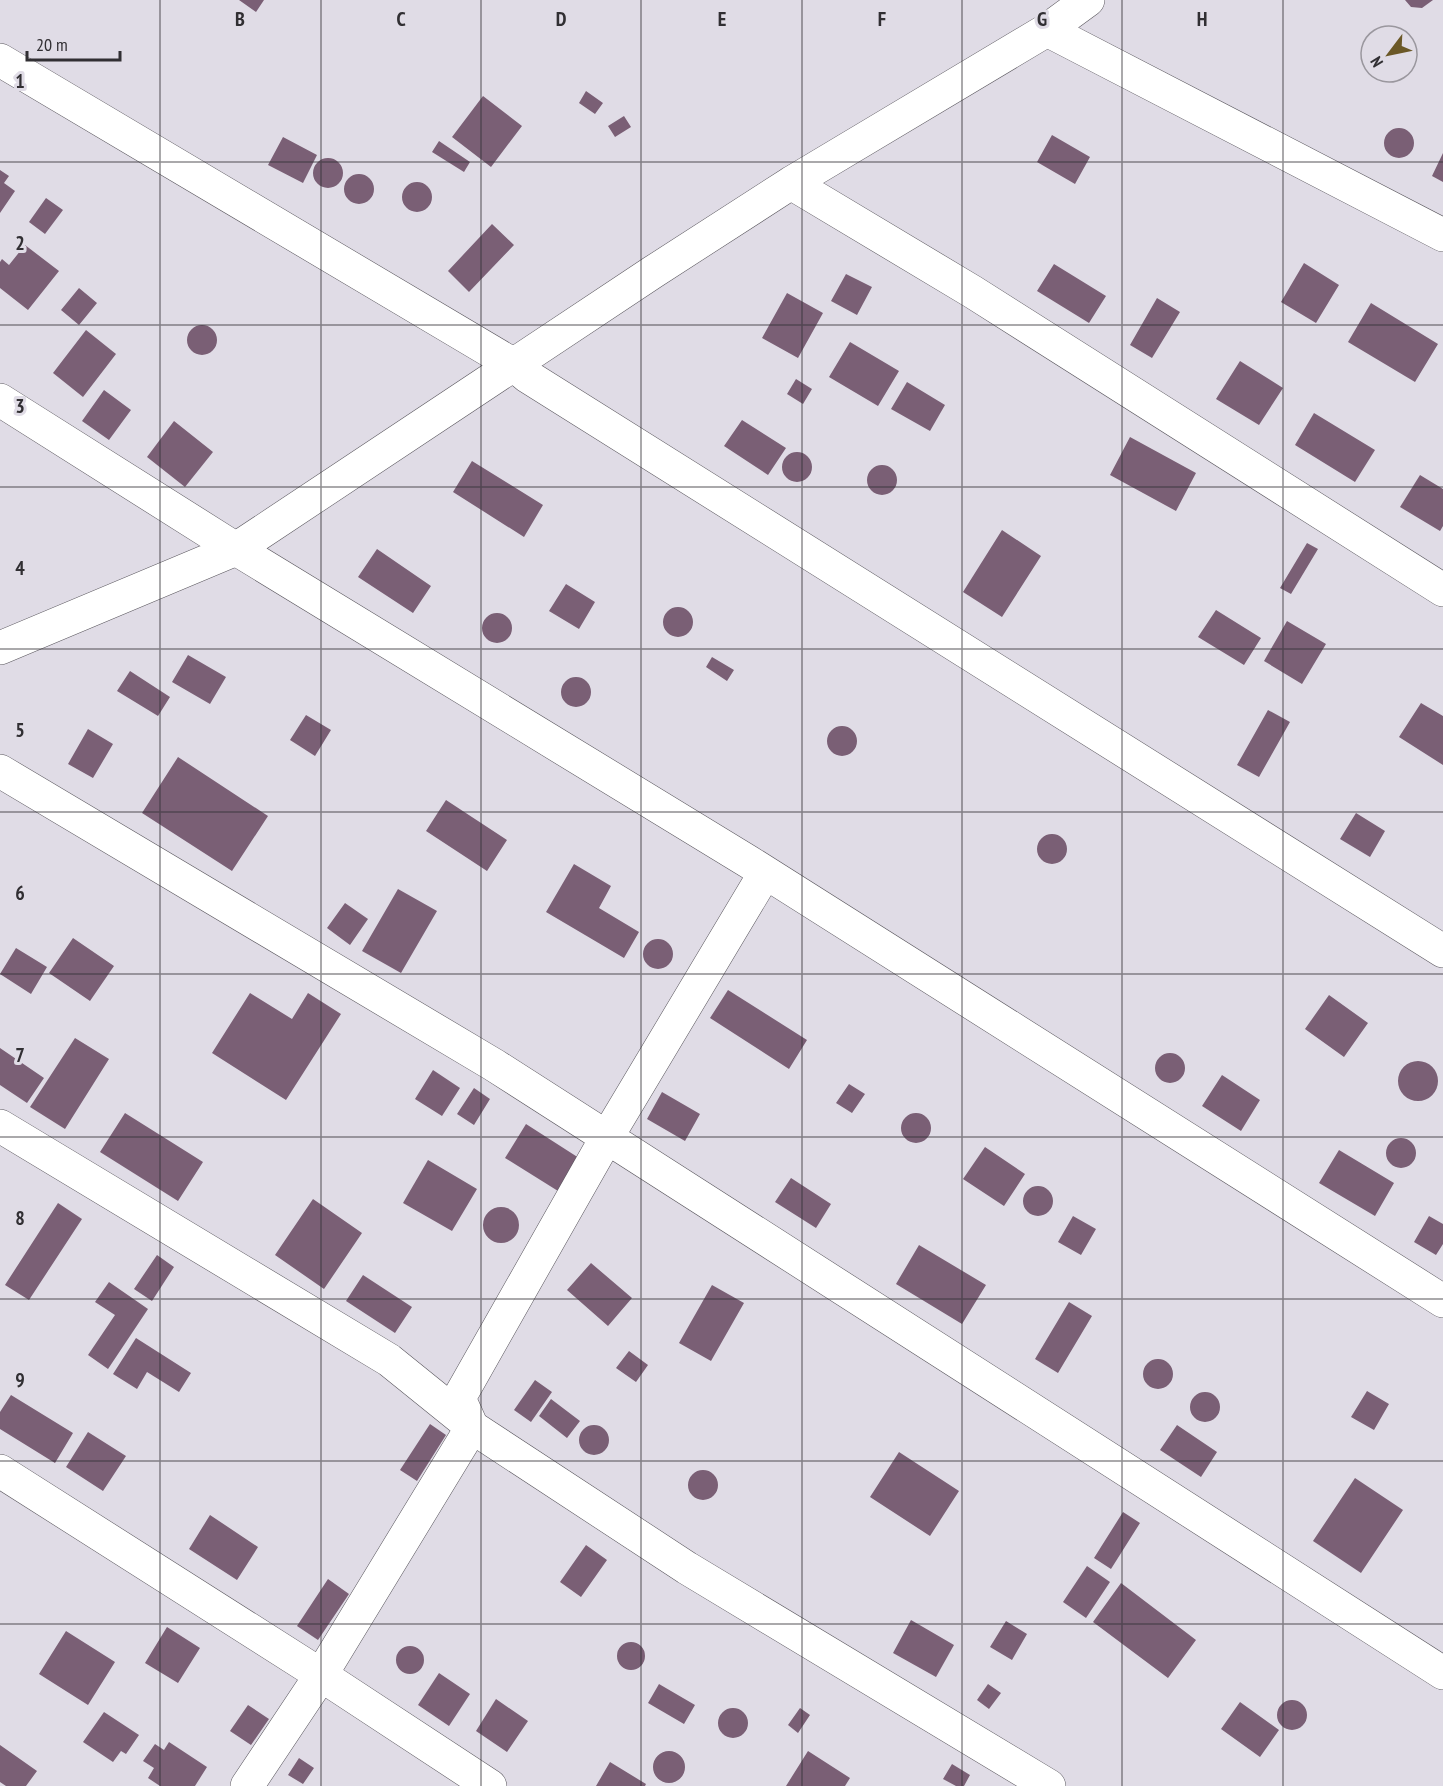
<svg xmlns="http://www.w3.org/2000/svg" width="1443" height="1786" font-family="'PT Sans Narrow',sans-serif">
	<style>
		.building { fill: #7a5f75 }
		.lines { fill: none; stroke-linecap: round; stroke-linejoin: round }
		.minor-casing { stroke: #59565d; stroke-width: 34 }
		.minor { stroke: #fff; stroke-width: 33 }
		.grid { fill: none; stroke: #312f33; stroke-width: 1.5; stroke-opacity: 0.55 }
		.grid-label { font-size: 20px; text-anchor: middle; font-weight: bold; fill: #312f33; stroke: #e0dce6; stroke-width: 6; stroke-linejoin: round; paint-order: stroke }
	</style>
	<rect width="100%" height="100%" fill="#e0dce6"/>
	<!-- building -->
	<path class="building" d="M239 0H264L256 12Z
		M1405 0H1433L1422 8 1411 7Z
		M586 91 603 103 595 114 579 103Z
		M483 96 522 126 491 167 452 137Z
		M624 116 631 127 615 137 608 126Z
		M1384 143a15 15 0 1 1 30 0a15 15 0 1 1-30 0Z
		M1052 135 1090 157 1075 184 1037 162Z
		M283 137 317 155 303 183 268 165Z
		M439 141 470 162 464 172 432 152Z
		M1443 153V182L1432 176Z
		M313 173a15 15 0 1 1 30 0a15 15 0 1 1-30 0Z
		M0 170 9 176 4 183 15 191 0 213Z
		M344 189a15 15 0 1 1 30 0a15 15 0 1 1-30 0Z
		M402 197a15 15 0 1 1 30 0a15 15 0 1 1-30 0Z
		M46 198 63 210 45 234 29 222Z
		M492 224 514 245 469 292 448 271Z
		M25 245 59 271 28 310 0 288V262L2 259 9 265Z
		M1304 263 1339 285 1316 323 1281 302Z
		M1054 264 1106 296 1089 323 1037 291Z
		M846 274 872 287 857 315 831 301Z
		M79 288 97 303 79 325 61 310Z
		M787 293 823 313 798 358 762 338Z
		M1157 298 1180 312 1152 358 1130 345Z
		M1371 303 1438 344 1415 382 1348 342Z
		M187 340a15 15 0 1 1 30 0a15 15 0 1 1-30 0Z
		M86 330 116 354 83 397 53 373Z
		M850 342 899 371 878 406 829 377Z
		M1240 361 1283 388 1259 425 1216 399Z
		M796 379 812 389 803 404 787 394Z
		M907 382 945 405 930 431 891 409Z
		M104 390 131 410 109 440 82 421Z
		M1314 413 1375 450 1355 482 1295 445Z
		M742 420 786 448 768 475 724 446Z
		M174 421 213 452 185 487 147 457Z
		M1130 437 1196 473 1176 511 1110 475Z
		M782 467a15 15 0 1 1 30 0a15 15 0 1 1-30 0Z
		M472 461 543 505 524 537 453 492Z
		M867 480a15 15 0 1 1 30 0a15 15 0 1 1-30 0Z
		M1420 475 1443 489V526L1440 531 1400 507Z
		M1002 530 1041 556 1002 617 963 592Z
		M1307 543 1318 549 1291 594 1280 588Z
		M377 549 431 586 413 613 358 577Z
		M566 584 595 602 579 629 549 611Z
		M663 622a15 15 0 1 1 30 0a15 15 0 1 1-30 0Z
		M1216 610 1261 638 1244 665 1198 637Z
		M482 628a15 15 0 1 1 30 0a15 15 0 1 1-30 0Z
		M1287 621 1326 644 1302 684 1264 661Z
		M188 655 226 677 210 704 172 682Z
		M712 657 734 670 727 681 706 667Z
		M130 671 170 697 158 716 117 691Z
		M561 692a15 15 0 1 1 30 0a15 15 0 1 1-30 0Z
		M1421 703 1443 716V765L1399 737Z
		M1268 710 1290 722 1259 777 1237 765Z
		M306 715 331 730 315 756 290 740Z
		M827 741a15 15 0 1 1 30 0a15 15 0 1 1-30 0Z
		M88 729 113 744 93 778 68 764Z
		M178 757 268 816 232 871 142 813Z
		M446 800 507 840 487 871 426 831Z
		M1356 813 1385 831 1370 857 1340 839Z
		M1037 849a15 15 0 1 1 30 0a15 15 0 1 1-30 0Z
		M574 864 611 886 599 908 639 932 624 958 546 912Z
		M398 889 437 911 401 973 362 951Z
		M345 903 368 919 350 945 327 928Z
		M73 938 114 966 90 1001 49 973Z
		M643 954a15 15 0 1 1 30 0a15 15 0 1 1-30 0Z
		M16 948 47 967 31 994 0 974Z
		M728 990 807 1040 789 1069 710 1018Z
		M250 993 292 1019 308 993 341 1014 286 1100 212 1053Z
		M1329 995 1368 1023 1344 1057 1305 1029Z
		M75 1038 109 1059 65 1129 30 1107Z
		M0 1048 44 1078 27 1103 0 1085Z
		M1155 1068a15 15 0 1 1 30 0a15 15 0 1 1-30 0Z
		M1398 1081a20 20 0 1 1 40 0a20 20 0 1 1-40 0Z
		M433 1070 460 1088 442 1116 415 1099Z
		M1222 1075 1260 1100 1241 1131 1202 1106Z
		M849 1084 865 1094 852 1113 836 1103Z
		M474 1088 490 1099 474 1125 457 1114Z
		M662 1092 700 1114 685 1141 647 1119Z
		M125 1113 203 1162 178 1201 100 1152Z
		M901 1128a15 15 0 1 1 30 0a15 15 0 1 1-30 0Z
		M526 1124 579 1158 558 1191 505 1158Z
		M1386 1153a15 15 0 1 1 30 0a15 15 0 1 1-30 0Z
		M985 1147 1025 1174 1004 1206 963 1179Z
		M1339 1150 1394 1183 1375 1216 1319 1183Z
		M428 1160 477 1189 452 1231 403 1203Z
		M791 1178 831 1204 816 1228 775 1202Z
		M1023 1201a15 15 0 1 1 30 0a15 15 0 1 1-30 0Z
		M313 1199 362 1233 324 1289 275 1255Z
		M58 1203 82 1219 29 1300 5 1285Z
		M483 1225a18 18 0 1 1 36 0a18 18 0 1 1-36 0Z
		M1073 1216 1096 1229 1081 1255 1058 1242Z
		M1429 1216 1443 1224V1244L1436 1255 1414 1242Z
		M919 1245 986 1285 962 1324 896 1284Z
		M157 1255 174 1267 152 1301 134 1289Z
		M591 1263 632 1298 608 1326 567 1290Z
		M363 1275 412 1307 395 1333 346 1301Z
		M109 1282 148 1309 108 1369 88 1355 115 1315 95 1302Z
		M712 1285 744 1303 711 1361 679 1343Z
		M1069 1302 1092 1316 1058 1373 1035 1359Z
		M136 1338 191 1373 179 1392 147 1372 137 1389 113 1374Z
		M629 1351 648 1365 636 1382 616 1368Z
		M1143 1374a15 15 0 1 1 30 0a15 15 0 1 1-30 0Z
		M535 1380 552 1392 531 1422 514 1410Z
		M1367 1391 1389 1404 1374 1430 1351 1417Z
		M1190 1407a15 15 0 1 1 30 0a15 15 0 1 1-30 0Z
		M11 1395 73 1433 55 1463 0 1429V1412Z
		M551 1399 580 1421 567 1438 539 1416Z
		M430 1424 446 1435 417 1481 400 1470Z
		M1177 1425 1217 1452 1201 1477 1160 1450Z
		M579 1440a15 15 0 1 1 30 0a15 15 0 1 1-30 0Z
		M88 1432 126 1456 103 1491 66 1467Z
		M899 1452 959 1491 930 1536 870 1497Z
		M688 1485a15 15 0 1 1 30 0a15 15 0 1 1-30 0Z
		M1355 1478 1403 1510 1361 1573 1313 1541Z
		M1123 1512 1140 1523 1111 1569 1094 1558Z
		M210 1515 258 1547 237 1580 189 1549Z
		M586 1545 607 1560 581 1597 560 1582Z
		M1087 1566 1110 1582 1086 1618 1063 1602Z
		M328 1579 349 1594 318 1640 297 1626Z
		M1121 1583 1196 1640 1168 1678 1093 1622Z
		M911 1620 954 1645 936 1677 893 1653Z
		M1006 1621 1027 1634 1012 1660 990 1647Z
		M167 1627 200 1648 178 1683 145 1663Z
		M66 1631 115 1662 88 1705 39 1674Z
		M617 1656a14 14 0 1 1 28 0a14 14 0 1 1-28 0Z
		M396 1660a14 14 0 1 1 28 0a14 14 0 1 1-28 0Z
		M439 1673 470 1694 449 1726 418 1705Z
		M659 1684 695 1705 684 1724 648 1703Z
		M988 1684 1001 1693 989 1709 977 1700Z
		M496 1699 528 1721 507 1752 476 1731Z
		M1277 1715a15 15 0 1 1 30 0a15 15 0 1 1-30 0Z
		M1240 1702 1279 1730 1260 1757 1221 1729Z
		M248 1705 269 1719 251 1745 230 1731Z
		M718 1723a15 15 0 1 1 30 0a15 15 0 1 1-30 0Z
		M800 1708 810 1715 798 1733 788 1725Z
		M104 1712 139 1735 126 1754 121 1751 113 1762 83 1742Z
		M169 1742 207 1767 195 1786H160L148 1778 154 1768 143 1761 155 1744 164 1750Z
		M0 1745 37 1771 26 1786H6L0 1782Z
		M808 1751 850 1778 845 1786H786Z
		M653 1767a16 16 0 1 1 32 0a16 16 0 1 1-32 0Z
		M299 1758 314 1768 303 1784 288 1775Z
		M610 1762 646 1784 645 1786H596Z
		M952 1764 970 1775 964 1786H956L943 1779Z"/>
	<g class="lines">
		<defs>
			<path id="minor" d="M1047 30 1443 235
				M0 60 514 365 527 376 1443 951
				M791 183 973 292 1443 590
				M0 400 236 549 749 862 1443 1301
				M0 648 236 549 653 272 791 183 1047 30 1088 0
				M0 771 494 1065 1443 1673
				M0 1126 389 1360 472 1427 687 1568 1049 1786
				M0 1471 321 1675 490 1786
				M247 1786 321 1675 472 1427 459 1398 607 1137 765 873"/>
		</defs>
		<!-- minor casing -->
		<use href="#minor" class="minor-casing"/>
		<!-- minor -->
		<use href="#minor" class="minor"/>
	</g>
	<!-- grid -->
	<path class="grid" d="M160 0V1786M321 0V1786M481 0V1786M641 0V1786M802 0V1786M962 0V1786M1122 0V1786M1283 0V1786M0 162H1443M0 325H1443M0 487H1443M0 649H1443M0 812H1443M0 974H1443M0 1137H1443M0 1299H1443M0 1461H1443M0 1624H1443"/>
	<g class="grid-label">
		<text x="240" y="26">B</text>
		<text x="401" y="26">C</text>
		<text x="561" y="26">D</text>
		<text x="722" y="26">E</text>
		<text x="882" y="26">F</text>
		<text x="1042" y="26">G</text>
		<text x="1202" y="26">H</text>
		<text x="20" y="88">1</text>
		<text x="20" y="250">2</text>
		<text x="20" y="413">3</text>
		<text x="20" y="575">4</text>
		<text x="20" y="737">5</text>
		<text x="20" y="900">6</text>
		<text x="20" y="1062">7</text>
		<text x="20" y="1225">8</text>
		<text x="20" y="1387">9</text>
	</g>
	<!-- north arrow -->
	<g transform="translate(1389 54) rotate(238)"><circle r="28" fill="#e0dce6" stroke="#9a979e" stroke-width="1.5"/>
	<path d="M0-4.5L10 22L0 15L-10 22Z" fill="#6b5827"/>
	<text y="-9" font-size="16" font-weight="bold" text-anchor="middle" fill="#312f33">N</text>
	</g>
	<!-- scale -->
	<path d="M27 51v9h93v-9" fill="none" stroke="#312f33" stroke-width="3"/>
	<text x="36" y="51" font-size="18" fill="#312f33" stroke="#e0dce6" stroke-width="4.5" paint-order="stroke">20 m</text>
</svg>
